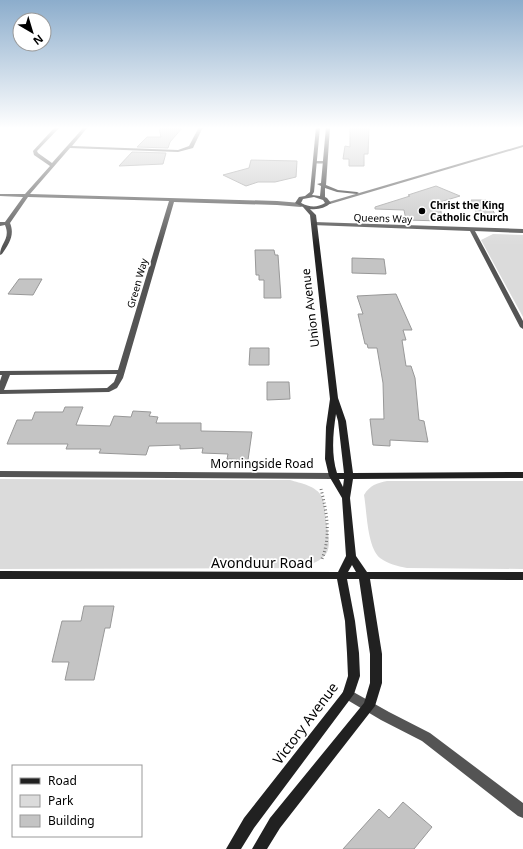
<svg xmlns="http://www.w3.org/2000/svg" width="523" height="849" font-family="'Noto Sans',sans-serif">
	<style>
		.green { fill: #dbdbdb }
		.building { fill: #c4c4c4; stroke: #989898 }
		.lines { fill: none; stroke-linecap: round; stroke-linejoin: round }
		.path { stroke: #767676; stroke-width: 3; stroke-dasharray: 1 2.5; stroke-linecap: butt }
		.lane { fill: #545454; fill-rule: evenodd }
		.street { fill: #545454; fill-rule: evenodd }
		.secondary { fill: #212121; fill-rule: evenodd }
		.poi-dot { fill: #000; stroke: #fff; stroke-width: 1.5 }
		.labels { text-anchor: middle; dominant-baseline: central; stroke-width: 3.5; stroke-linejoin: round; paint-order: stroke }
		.far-poi-label { font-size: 10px; font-weight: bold; fill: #000; stroke: #fff; text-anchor: start }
		.far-street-label { font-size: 10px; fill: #000; stroke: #fff }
		.street-label { font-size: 12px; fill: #000; stroke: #fff }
		.near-street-label { font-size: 14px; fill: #000; stroke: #fff }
	</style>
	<rect width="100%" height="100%" fill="#fff"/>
	<!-- green -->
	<path class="green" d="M493 234 523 235V317L481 240Z
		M0 479 290 480C300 483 317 486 322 497 325 503 325 514 326 521 332 552 331 558 300 568L0 569Z
		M387 481H523V569L407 568C397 566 388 564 380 558 367 547 367 512 364 495 370 485 377 483 387 481Z"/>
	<!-- building -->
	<path class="building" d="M159 127H183L170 142 168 148 137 147 147 137H161Z
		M350 128H369L368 154H364V166H349V159H343L345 146 350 147Z
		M132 152 166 153 163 164 119 166Z
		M251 160 297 161 296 177 275 182H258L246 186 223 175 249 168Z
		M436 186 460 196 440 202 442 221 406 220 404 210 375 209V207L410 196 408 195Z
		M471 200H486L487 203 490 204 497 219H479Z
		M255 250H274L275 255H278L281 298H264V280H259V275H256Z
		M352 258 384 259 386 274 352 273Z
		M19 279H42L33 295 8 294Z
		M396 294 412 330H403L406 340H402L406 366H411L415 378 419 420 424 421 428 442 390 440V446L373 445 370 419H384L383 383 377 348H368L367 344H365L358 314H363L357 296Z
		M250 348H269V365H249Z
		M267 382H289L290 399 267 400Z
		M65 407H83L76 425 110 426 114 416 131 417 133 411 151 412 149 416 158 417 156 423H201V431L252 432 248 460 227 459 228 454 202 453 203 448 180 449V445L149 446 146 455 99 453 101 449H66L68 444H7L17 420H32L35 412H63Z
		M84 606H114L110 628H105L94 680H65L69 662H52L62 621H81Z
		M403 802 432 827 414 849H343L379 809 389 818Z"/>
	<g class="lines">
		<!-- path -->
		<path class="path" d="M321 489C327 513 331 536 322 559"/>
		<!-- lane -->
		<path class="lane" d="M314 161H325L327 162C324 164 316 164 313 162Z"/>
		<!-- street -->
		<path class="street" d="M55 127H60L37 151 38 153 52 163 84 127H88L72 146 178 150 189 146 199 127H203L193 148 178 152 70 148 30 194 277 201 301 203 304 205 301 207 277 205 174 202 123 378 117 388 109 392 0 394V381L2 375H0V371L118 370 169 201 28 197 10 223C15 235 9 244 2 254L0 255C0 243 11 239 5 225L0 226V222H5L23 197 0 196V194H25L50 166 34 155 33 151ZM117 374 114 382 107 388 4 390 10 375Z
			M523 145V147L330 204 325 203Z
			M314 222 523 229V233L475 231 523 321V329L520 327 470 231 312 225 311 224Z
			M0 471 333 473 337 476 333 479 0 477Z
			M348 689 389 712 430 733 523 803V818L518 816 422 741 381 720 344 698 342 694 344 690Z"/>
		<!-- secondary -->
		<path class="secondary" d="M316 127H320L314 192 312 195 320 196 321 186 317 184 321 183 326 127H330L326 185 338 190 357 192 359 193 357 194 337 192 325 188V197L327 198 331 203C325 208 318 210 310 209L316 215 338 398 346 421 353 473 523 472V478L353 479 350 498 356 556 367 572H523V580L370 579 382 654V683L375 706 280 828 267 849H252L270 818 364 703 370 683V654L359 579H347L355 621 359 653 360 676 354 694 254 828 241 849H226L244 818 343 692 348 676 347 653 345 621 337 579H0V571L338 572 346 556 342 498 329 476 325 459 326 427 330 399 310 215 303 207 295 203 299 197 305 196 310 192ZM314 197 323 200 325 203C317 208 309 207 301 203L303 199ZM336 414 338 421 344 473H337C331 454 333 433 336 414ZM339 479H344L343 487ZM352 565 356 572H348Z"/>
	</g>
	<!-- sky -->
	<linearGradient id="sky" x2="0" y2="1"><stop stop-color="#8cadcc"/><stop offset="0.52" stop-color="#fff"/><stop offset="1" stop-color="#fff" stop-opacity="0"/></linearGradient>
	<rect width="523" height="246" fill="url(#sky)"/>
	<!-- markers -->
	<circle class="poi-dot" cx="422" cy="211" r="4"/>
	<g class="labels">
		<!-- far-poi labels -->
		<g class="far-poi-label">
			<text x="430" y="205">Christ the King<tspan x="430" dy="12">Catholic Church</tspan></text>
		</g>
		<!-- far-street labels -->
		<g class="far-street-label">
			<text transform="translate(383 218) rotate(2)">Queens Way</text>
			<text transform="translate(137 283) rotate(-74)">Green Way</text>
		</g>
		<!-- street labels -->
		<g class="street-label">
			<text transform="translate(310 308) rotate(-97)">Union Avenue</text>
			<text x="262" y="463">Morningside Road</text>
		</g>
		<!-- near-street labels -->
		<g class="near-street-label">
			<text x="262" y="562">Avonduur Road</text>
			<text transform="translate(305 723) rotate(-53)">Victory Avenue</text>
		</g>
	</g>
	<!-- legend -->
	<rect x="12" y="765" width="130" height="72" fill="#ffffff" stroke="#999999"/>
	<rect x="20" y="778" width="20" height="6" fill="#212121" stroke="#999999"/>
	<text x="48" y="785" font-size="12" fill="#000000">Road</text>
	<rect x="20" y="795" width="20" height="12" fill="#dbdbdb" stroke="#999999"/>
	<text x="48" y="805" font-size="12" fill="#000000">Park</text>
	<rect x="20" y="815" width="20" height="12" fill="#c4c4c4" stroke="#999999"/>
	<text x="48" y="825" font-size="12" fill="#000000">Building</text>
	<!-- north arrow -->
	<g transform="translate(32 32) rotate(142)"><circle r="19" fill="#ffffff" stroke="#999999"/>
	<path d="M0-3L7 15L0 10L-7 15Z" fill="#000000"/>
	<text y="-6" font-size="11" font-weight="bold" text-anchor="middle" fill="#000000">N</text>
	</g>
</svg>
